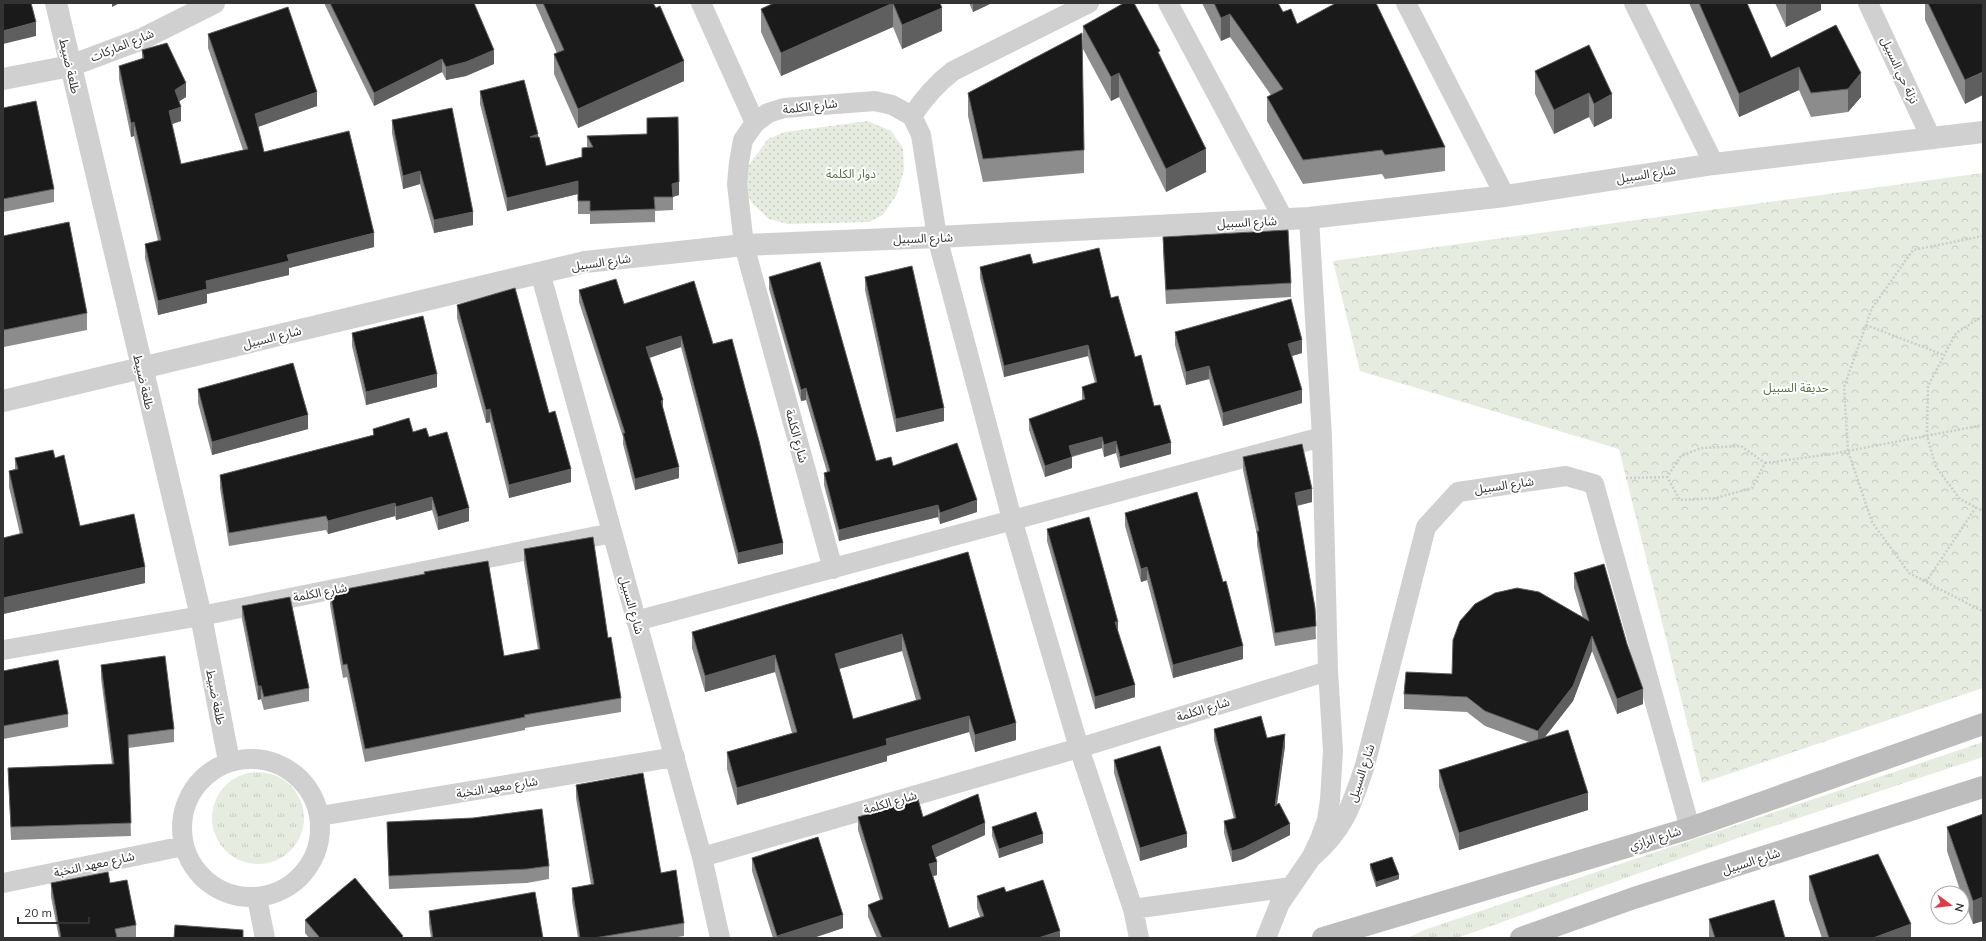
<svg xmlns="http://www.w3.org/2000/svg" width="1986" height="941" font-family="Mulish,'Noto Sans Arabic',sans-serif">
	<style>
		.grass { fill: url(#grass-tufts) }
		.park { fill: url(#park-crowns) }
		.garden { fill: url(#garden-dots) }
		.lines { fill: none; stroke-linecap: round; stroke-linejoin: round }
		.path { stroke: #cdcdcd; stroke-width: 2.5; stroke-dasharray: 2 2; stroke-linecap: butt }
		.minor { stroke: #d0d0d0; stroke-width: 20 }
		.tertiary { stroke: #d0d0d0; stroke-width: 22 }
		.secondary { stroke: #bdbdbd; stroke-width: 22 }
		.wall { fill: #8c8c8c; fill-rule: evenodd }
		.shaded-wall { fill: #5f5f5f }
		.building { fill: #1a1a1a; stroke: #5f5f5f; fill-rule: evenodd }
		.labels { text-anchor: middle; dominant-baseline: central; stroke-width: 4; stroke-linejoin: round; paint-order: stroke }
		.street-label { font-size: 12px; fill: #333; stroke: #fff }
		.park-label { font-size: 12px; fill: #56703f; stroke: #fff }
	</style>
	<defs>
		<pattern id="grass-tufts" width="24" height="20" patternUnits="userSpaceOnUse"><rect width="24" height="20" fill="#e6ecdf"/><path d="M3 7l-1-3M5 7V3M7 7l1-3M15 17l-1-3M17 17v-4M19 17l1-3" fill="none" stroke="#c6cbc0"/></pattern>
		<pattern id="park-crowns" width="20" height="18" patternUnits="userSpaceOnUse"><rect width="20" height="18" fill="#e6ecdf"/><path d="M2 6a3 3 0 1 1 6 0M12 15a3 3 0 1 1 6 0" fill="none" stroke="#c6cbc0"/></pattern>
		<pattern id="garden-dots" width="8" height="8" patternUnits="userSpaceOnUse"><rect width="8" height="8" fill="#e6ecdf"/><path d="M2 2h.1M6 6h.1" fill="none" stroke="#c6cbc0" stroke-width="1.8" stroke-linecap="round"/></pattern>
	</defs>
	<rect width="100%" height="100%" fill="#fff"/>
	<!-- grass -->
	<path class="grass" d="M1983 742V757L1741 837 1457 938H1408L1424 930Z
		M212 818a46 46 0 1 1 92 0a46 46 0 1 1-92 0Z"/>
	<!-- park -->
	<path class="park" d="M1983 173V688L1702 783 1619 449 1360 371 1333 261Z"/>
	<!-- garden -->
	<path class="garden" d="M868 121 891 131 903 148 904 170 897 194 883 215 869 222 788 224 769 219 753 204 743 187 748 166 768 139 785 132Z"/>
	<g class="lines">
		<!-- path -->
		<path class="path" d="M1983 236 1913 250 1872 308 1844 387 1848 451 1872 522 1909 573 1980 610H1983
			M1983 316 1956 333 1928 386 1927 436 1936 467 1960 499 1983 511
			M1866 325 1944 355
			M1765 463 1832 454 1983 425
			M1626 478 1667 477 1681 456 1701 448 1741 446 1765 463 1752 488 1716 498 1680 500 1667 477
			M1926 582 1976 507"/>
		<!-- minor -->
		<path class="minor" d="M701 3 755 123
			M1168 3 1284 220
			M1406 3 1505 196
			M1634 3 1714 164
			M1868 3 1931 138
			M912 116C924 98 936 84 953 71L1089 3
			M540 272 702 857 720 938
			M833 569 744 245 737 184 739 162 743 140 755 123 768 113 784 108 875 101 892 105 912 116 921 135 937 237 1012 519 1079 748 1133 909 1139 938
			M636 621 1322 437
			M3 650 201 616 612 533
			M182 828a69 69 0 1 1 138 0a69 69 0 1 1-138 0Z
			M320 816 675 757
			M702 857 1079 748 1328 671
			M1311 858C1344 830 1352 805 1365 765L1426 527 1458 492 1566 476 1594 484 1690 828
			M3 883 184 846
			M257 898 265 938
			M1133 909 1291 887
			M1266 938 1280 903 1311 858 1320 839 1327 820 1330 800 1333 751 1328 671 1322 437 1309 218"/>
		<!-- tertiary -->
		<path class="tertiary" d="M56 3 201 616 229 761
			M3 79 70 66 142 39 214 3
			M3 401 585 262 744 245 937 237 1309 218 1505 196 1714 164 1983 132"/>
		<!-- secondary -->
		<path class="secondary" d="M1323 938 1690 828 1983 724
			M1521 938 1634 898 1983 787"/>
	</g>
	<!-- wall -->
	<path class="wall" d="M324 3H474L494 64 466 76 446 80 442 72 374 106Z
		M535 3H653L684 81 578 128 554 74V54L557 53Z
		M774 3H940L942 31 902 49 893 27 781 76 761 32V9Z
		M969 3H992L973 12Z
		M1202 3H1278L1283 12 1297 24 1445 147V171L1385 179 1382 174 1303 184 1267 121V97L1271 95 1230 37 1221 41Z
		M1689 3H1747L1771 58 1836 25 1861 97 1848 112 1811 117 1799 90 1739 117Z
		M1775 3H1821V10L1786 27Z
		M1925 3H1983L1965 104 1925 20Z
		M1083 26 1160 55 1206 172 1166 192 1119 97 1111 101 1083 49Z
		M208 34 317 106 258 127 264 152 374 247 289 268V275L207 294V303L158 315 145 258V244L158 241 134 136 131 137 119 79V66L142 59V50L186 97 179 101 181 121 172 124 181 164 243 150 208 48Z
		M1535 71 1612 94V118L1594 127 1589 117 1554 134 1535 94Z
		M480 91 538 137 546 166 582 157V148L587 147V136L679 195 673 197V210L655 211V222L590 224V214H578V194L507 211 480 104Z
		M968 93 1084 150V173L983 182 968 116Z
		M3 108 54 189V202L3 212Z
		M392 120 473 225 434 233 420 184 403 189 392 133Z
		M3 236 87 313V330L4 347 3 341Z
		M1163 237 1291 283V297L1166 304 1163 251Z
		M1033 264 1111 298 1135 357 1154 406 1171 454 1120 468 1116 453 1104 457 1102 448 1072 457V468L1045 477 1029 430V419L1082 400V387L1095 383 1088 356 1004 377 980 278V267Z
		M769 277 876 461 893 466 977 512 940 524 938 517 839 541 824 485V473L827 472 806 400 801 401 769 289Z
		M865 277 944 421 896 432 865 290Z
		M579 290 624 304 713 344 783 554 738 564 681 347 649 358 663 409 679 478 635 490 623 444V437L579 302Z
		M457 305 549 413 571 482 509 498 490 422 486 423 457 318Z
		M1175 332 1302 353 1292 356 1302 403 1223 426 1209 379 1186 385 1175 345Z
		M352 333 437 387 366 405 352 346Z
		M198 389 308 429 212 455 198 403Z
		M373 429 413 432 429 437 469 521 438 530 432 510 396 520 395 516 328 534 326 530 229 546 220 488V475L373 435Z
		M1243 457 1312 502 1297 506 1315 608 1316 639 1275 646 1257 545V535L1243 470Z
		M15 458H55L80 526 145 583 3 614V538L20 534 9 487V471L15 469Z
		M1125 513 1243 659 1173 678 1147 580 1141 582 1125 526Z
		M1047 529 1118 632 1135 697 1095 709 1047 541Z
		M524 549 608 638 621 698V712L525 728V730L365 762 347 677 343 678 330 605V592L424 574V572L504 656 538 650 524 563Z
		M968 552 1016 740 975 752 969 732 887 756V761L737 805 727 769V752L792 733 775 672 705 692 692 648V632ZM902 651 916 700 853 719 839 669Z
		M1574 573 1643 704 1617 714 1592 651 1573 701 1544 738 1588 810 1459 850 1439 787V770L1529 742 1485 726 1467 712 1404 709V694L1452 674 1583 618 1574 588Z
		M242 606 309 688V701L264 710 261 699 258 700 242 619Z
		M101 665 174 729V742L128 748 131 836 11 840 8 768 112 764 101 678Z
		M3 671 68 714V727L3 739Z
		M1214 729 1267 738 1285 746 1277 805 1290 835 1243 859 1232 862 1224 833V821L1234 819 1214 740Z
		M1114 760 1187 847 1140 861 1114 773Z
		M576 785 661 873 684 923V936L671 938H578L572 901V888L591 885 576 798Z
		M1983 814V921L1973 924 1962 895V893H1961L1947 851V827Z
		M858 817H923L985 835 935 857 937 875 933 876 949 928 980 917 977 908V896L1006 892 1060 938H877L868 917V905L880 900 858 830Z
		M387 822 549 866V879L527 883 389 889 387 835Z
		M992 827 1043 843 999 858 992 836Z
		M752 858 843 928 813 938H773L752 871Z
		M1370 864 1399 879 1376 887 1370 869Z
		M1809 876 1911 938H1822L1809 900Z
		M51 883H110L136 925V938H59L51 897Z
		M429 911 543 938H431L429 924Z
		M1709 919 1785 938H1709Z
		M305 920 403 938H309L305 933Z"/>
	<!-- shaded-wall -->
	<path class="shaded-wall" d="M112 3H120L112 7Z
		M893 3V27L781 76V53Z
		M973 3H992L973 12Z
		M1788 3H1821V10L1786 27V4Z
		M942 8V31L902 49V25Z
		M1230 14V37L1221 41V18Z
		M36 22V36L3 44V31Z
		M494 50V64L466 76 446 80V67Z
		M442 59V72L374 106V93Z
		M684 61V81L578 128V109Z
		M1799 67V90L1739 117V94Z
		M1983 72V95L1965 104V80Z
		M1119 73V97L1111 101V77Z
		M1861 73V97L1848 112V89Z
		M186 83V97L175 104V90Z
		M317 92V106L255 128V114Z
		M1589 93V117L1554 134V110Z
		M1612 94V118L1594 127V104Z
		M181 107V121L169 125V111Z
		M134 122V136L131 137V123Z
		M538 134V147L530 137Z
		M1206 149V172L1166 192V169Z
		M420 171V184L403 189V176Z
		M578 181V194L507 211V198Z
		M679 182V195L672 197V184Z
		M473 212V225L434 233V220Z
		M374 233V247L289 268V275L207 294V303L158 315V301L206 281 287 255Z
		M681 336V347L646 359V347Z
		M1302 340V353L1288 357V344Z
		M1088 345V356L1004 377V366Z
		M1209 366V379L1186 385V372Z
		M437 374V387L366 405V392Z
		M806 388V400L801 401V390Z
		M1302 390V403L1223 426V413Z
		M663 400V411L661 401Z
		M944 408V421L896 432V419Z
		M490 409V422L486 423V410Z
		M308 415V429L212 455V442Z
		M1102 437V448L1069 457V446Z
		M1116 441V453L1104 457V445Z
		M1171 443V454L1120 468V457Z
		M1072 457V468L1045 477V466Z
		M679 467V478L635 490V479Z
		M571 469V482L509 498V485Z
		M1312 489V502L1295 506V493Z
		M432 497V510L396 520V507Z
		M977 500V512L940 524V513Z
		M395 503V516L328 534V521Z
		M938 505V517L839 541V530Z
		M469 508V521L438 530V517Z
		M783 543V554L738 564V553Z
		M145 567V583L3 614V598Z
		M1147 567V580L1141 582V569Z
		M1115 622H1118V634Z
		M902 634V651L835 670V654Z
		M1592 636V651L1573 701 1538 746V731Z
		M1243 646V659L1173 678V665Z
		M775 655V672L705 692V676Z
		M1135 685V697L1095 709V697Z
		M258 686H261V699L258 700Z
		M1643 689V704L1617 714V699Z
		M969 716V732L887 756V761L737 805V788L886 739Z
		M1016 723V740L975 752V735Z
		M1285 734V746L1275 817V806Z
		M1588 793V810L1459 850V833Z
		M985 823V835L932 859V846Z
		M1290 824V835L1243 859 1232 862V851Z
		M1043 834V843L999 858V849Z
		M1187 834V847L1140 861V848Z
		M937 862V875L929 877V864Z
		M1399 875V879L1376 887V882Z
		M1983 897V921L1973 924V901Z
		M843 915V928L813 938H777V936Z
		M1911 924V938H1873Z
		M1060 931V938H1038Z"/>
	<!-- building -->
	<path class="building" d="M3 3H31L36 22 3 31Z
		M330 3H474L494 50 466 62 446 67 442 59 374 93Z
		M543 3H653L656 8 660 6 684 61 578 109 554 54 564 50Z
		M774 3H940L942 8 902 25 893 3 781 53 761 9Z
		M1124 3H1134L1160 51 1158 52 1206 149 1166 169 1119 73 1111 77 1083 26Z
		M1214 3H1278L1283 12 1291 9 1297 24 1336 3H1376L1445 147 1385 155 1382 150 1303 160 1267 97 1283 89 1230 14 1221 18Z
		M1699 3H1747L1771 58 1836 25 1861 73 1848 89 1811 93 1799 67 1739 94Z
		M1928 3H1983V72L1965 80Z
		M288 7 317 92 255 114 264 152 349 131 374 233 287 255 289 261 206 281 207 289 158 301 145 244 161 240 134 122 131 123 119 66 144 58 142 50 167 43 186 83 175 90 181 107 169 111 181 164 248 149 208 34Z
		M1082 33 1084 150 983 159 968 93Z
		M1589 45 1612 94 1594 104 1589 93 1554 110 1535 71Z
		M524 80 538 134 530 137H539L546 166 582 157V148L593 147 587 136 647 134V118L678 117 679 182 672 184 673 197H654L655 209 590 211V201H578V181L507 198 480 91Z
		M36 101 54 189 3 199V108Z
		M452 108 473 212 434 220 420 171 403 176 392 120Z
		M69 222 87 313 4 330 3 324V236Z
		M1288 230 1291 283 1166 290 1163 237Z
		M1099 248 1111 298 1118 296 1135 357 1141 355 1154 406 1160 405 1171 443 1120 457 1116 441 1104 445 1102 437 1069 446 1072 457 1045 466 1029 419 1085 399 1082 387 1097 382 1088 345 1004 366 980 267 1030 254 1033 264Z
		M820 262 876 461 891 457 893 466 957 443 977 500 940 513 938 505 839 530 824 473 830 471 806 388 801 390 769 277Z
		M912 266 944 408 896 419 865 277Z
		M616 279 624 304 694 281 713 344 732 339 759 441 783 543 738 553 681 336 646 347 663 400 661 401 679 467 635 479 623 433H625L579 290Z
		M515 288 549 413 555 411 571 469 509 485 490 409 486 410 457 305Z
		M1291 299 1302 340 1288 344 1302 390 1223 413 1209 366 1186 372 1175 332Z
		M423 316 437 374 366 392 352 333Z
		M293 363 308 415 212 442 198 389Z
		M409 418 413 432 426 428 429 437 447 432 469 508 438 517 432 497 396 507 395 503 328 521 326 516 229 533 220 475 374 435 373 429Z
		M1302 444 1312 489 1295 493 1315 608 1316 626 1275 633 1257 531H1259L1243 457Z
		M53 450 55 458 64 455 80 526 134 514 145 567 3 598V538L23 533 9 471 18 469 15 458Z
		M1197 492 1223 582 1226 581 1243 646 1173 665 1147 567 1141 569 1125 513Z
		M1089 517 1118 622H1115L1135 685 1095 697 1047 529Z
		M593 537 608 638 611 637 621 698 524 715 525 717 365 749 347 664 343 665 330 592 425 574 424 572 488 561 504 656 540 649 524 549Z
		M968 552 1016 723 975 735 969 716 886 739 887 745 737 788 727 752 797 732 775 655 705 676 692 632ZM902 634 921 699 853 719 835 654Z
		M1604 564 1627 644 1643 689 1617 699 1592 636 1573 686 1538 731 1485 711 1467 697 1404 694 1406 672 1452 674 1453 640 1460 621 1475 604 1495 593 1517 588 1539 592 1589 621 1574 573Z
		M290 597 309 688 264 697 261 686H258L242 606Z
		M165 656 174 729 128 735 131 823 11 827 8 768 114 764 101 665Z
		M58 660 68 714 3 726V671Z
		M1261 716 1267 738 1285 734 1275 806 1279 803 1290 824 1243 848 1232 851 1224 821 1236 818 1214 729Z
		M1568 730 1588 793 1459 833 1439 770Z
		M1160 746 1187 834 1140 848 1114 760Z
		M643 773 661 873 676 870 684 923 594 938H580L572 888 594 884 576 785Z
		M978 794 985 823 932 846 937 862 929 864 949 928 984 916 977 896 1004 887 1006 892 1043 880 1060 931 1038 938H882L868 905 883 899 858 817 918 799 923 817Z
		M542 809 549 866 527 869 389 876 387 822 473 818Z
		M1036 812 1043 834 999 849 992 827Z
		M1983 814V897L1973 901 1947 827Z
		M818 837 843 915 777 936 752 858Z
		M1878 854 1911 924 1873 938H1829L1809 876Z
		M1392 857 1399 875 1376 882 1370 864Z
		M108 872 110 883 127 880 136 925 115 929 117 938H61L51 883Z
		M355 878 403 936 401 938H320L305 920Z
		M535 892 543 938H433L429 911Z
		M1774 900 1785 938H1715L1709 919Z
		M175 925 243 930V938H174Z"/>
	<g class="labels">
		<!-- street labels -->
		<g class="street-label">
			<text transform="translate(122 45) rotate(-22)">شارع الماركات</text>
			<text transform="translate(70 66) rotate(77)">طلعة ضبيط</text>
			<text transform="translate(1900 70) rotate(65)">نزلة حي السبيل</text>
			<text transform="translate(810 106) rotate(-7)">شارع الكلمة</text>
			<text transform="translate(1646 174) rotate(-9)">شارع السبيل</text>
			<text transform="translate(1247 222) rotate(-3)">شارع السبيل</text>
			<text transform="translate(923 238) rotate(-2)">شارع السبيل</text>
			<text transform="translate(601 262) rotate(-8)">شارع السبيل</text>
			<text transform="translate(272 337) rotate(-14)">شارع السبيل</text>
			<text transform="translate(144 382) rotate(77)">طلعة ضبيط</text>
			<text transform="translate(797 436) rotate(75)">شارع الكلمة</text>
			<text transform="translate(1504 485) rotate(-8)">شارع السبيل</text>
			<text transform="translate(320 592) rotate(-11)">شارع الكلمة</text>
			<text transform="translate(632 605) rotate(74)">شارع السبيل</text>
			<text transform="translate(216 697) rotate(79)">طلعة ضبيط</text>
			<text transform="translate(1203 709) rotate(-17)">شارع الكلمة</text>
			<text transform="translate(1361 773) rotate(-72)">شارع السبيل</text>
			<text transform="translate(497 787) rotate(-9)">شارع معهد النخبة</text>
			<text transform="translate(890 802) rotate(-16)">شارع الكلمة</text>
			<text transform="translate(1655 838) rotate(-17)">شارع الرازي</text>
			<text transform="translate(1751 861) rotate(-18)">شارع السبيل</text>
			<text transform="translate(94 864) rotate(-12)">شارع معهد النخبة</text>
		</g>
		<!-- park labels -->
		<g class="park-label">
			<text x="851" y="173">دوار الكلمة</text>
			<text x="1796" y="387">حديقة السبيل</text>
		</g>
	</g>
	<!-- border -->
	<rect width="1986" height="941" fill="none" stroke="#333333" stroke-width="8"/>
	<!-- north arrow -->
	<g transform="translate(1950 905) rotate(105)"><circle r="19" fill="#ffffff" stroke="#adadad"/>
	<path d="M0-3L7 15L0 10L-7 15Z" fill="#e63946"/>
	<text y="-6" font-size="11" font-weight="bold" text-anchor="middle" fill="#333333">N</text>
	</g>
	<!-- scale -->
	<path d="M18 917v6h71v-6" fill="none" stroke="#333333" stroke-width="2"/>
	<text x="24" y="917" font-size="12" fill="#333333" stroke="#ffffff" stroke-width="3" paint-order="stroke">20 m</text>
</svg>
